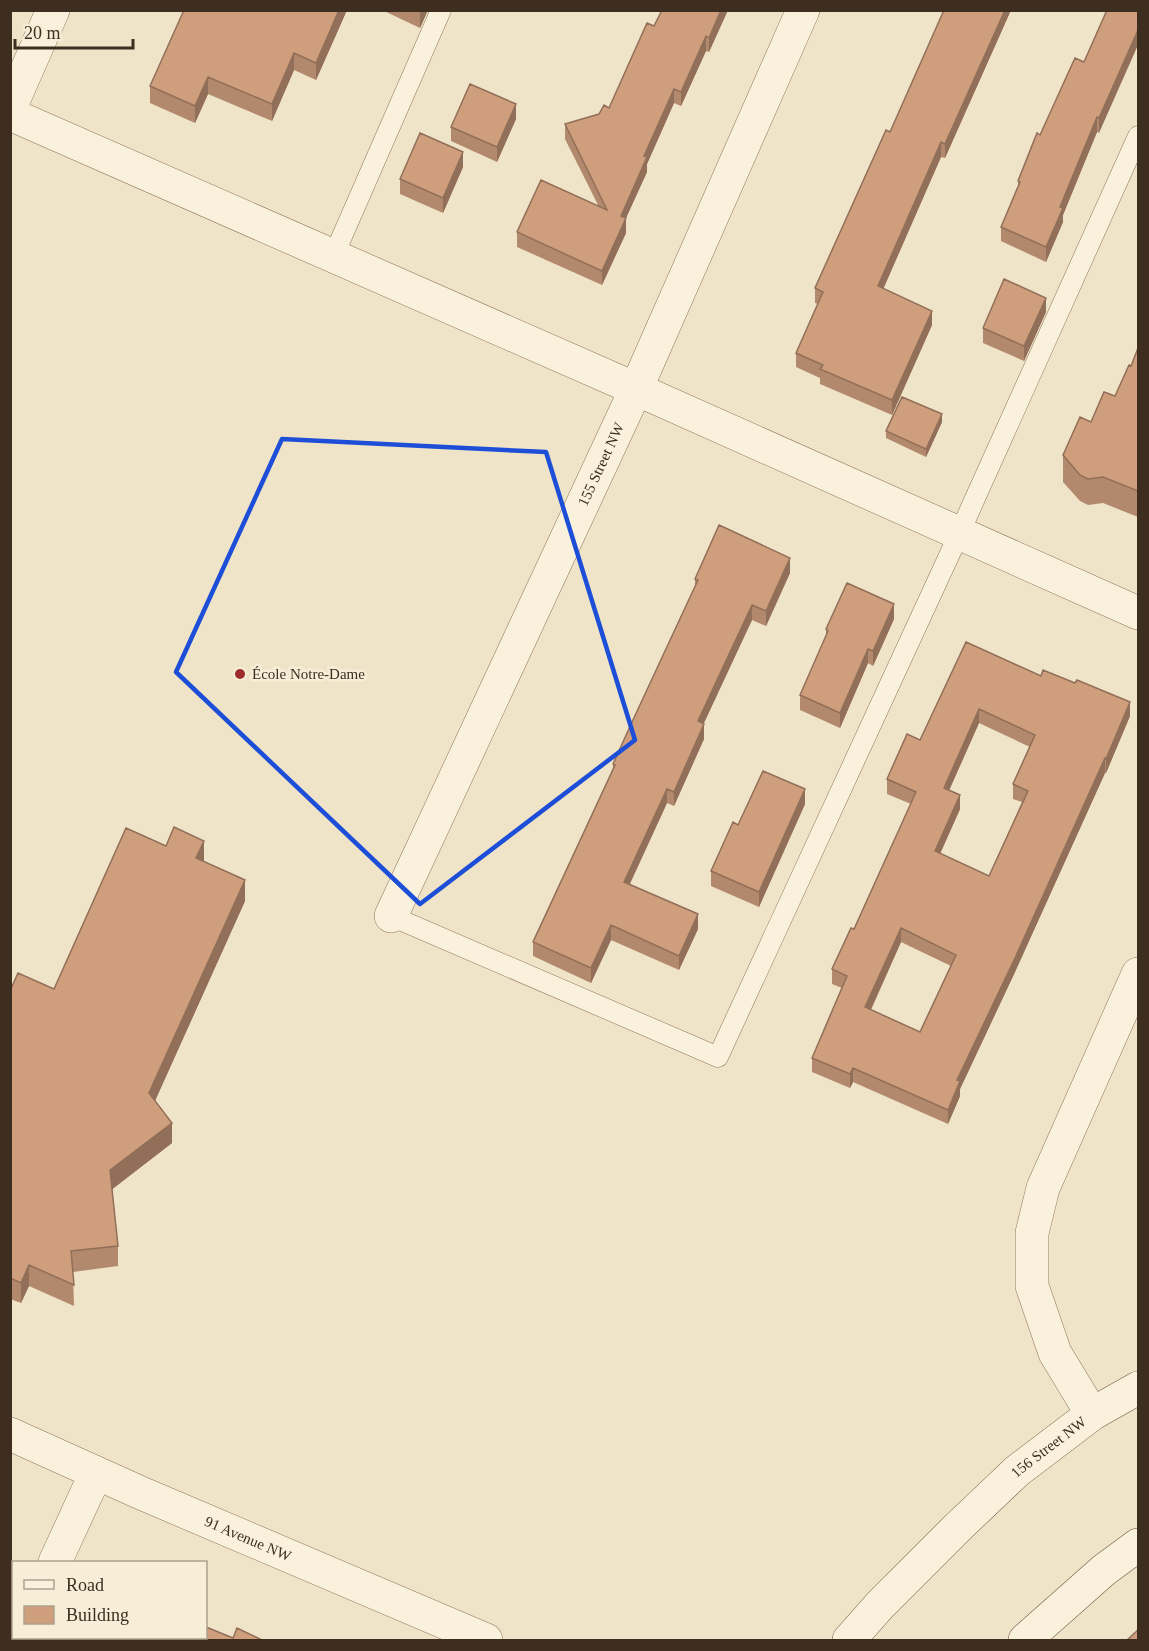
<svg xmlns="http://www.w3.org/2000/svg" width="1149" height="1651" font-family="'Times New Roman',serif">
	<style>
		.lines { fill: none; stroke-linecap: round; stroke-linejoin: round }
		.service-casing { stroke: #8d765c; stroke-width: 21 }
		.minor-casing { stroke: #8d765c; stroke-width: 34 }
		.tertiary-casing { stroke: #8d765c; stroke-width: 34 }
		.secondary-casing { stroke: #6f573f; stroke-width: 34 }
		.service { stroke: #faf1dc; stroke-width: 20 }
		.minor { stroke: #faf1dc; stroke-width: 33 }
		.tertiary { stroke: #faf1dc; stroke-width: 33 }
		.secondary { stroke: #faf1dc; stroke-width: 33 }
		.wall { fill: #b2896c; fill-rule: evenodd }
		.shaded-wall { fill: #916f58 }
		.building { fill: #cf9f7d; stroke: #916f58; stroke-width: 1.5; fill-rule: evenodd }
		.marked { fill: none; stroke: #1d4ed8; stroke-width: 4.5; stroke-linejoin: round }
		.poi-dot { fill: #9e2a2b; stroke: #f7eed8; stroke-width: 2 }
		.labels { text-anchor: middle; dominant-baseline: central; stroke-width: 5; stroke-linejoin: round; paint-order: stroke }
		.street-label { font-size: 15px; fill: #3d2e20; stroke: #f7eed8 }
		.poi-label { font-size: 15px; fill: #3d2e20; stroke: #f7eed8; text-anchor: start }
	</style>
	<rect width="100%" height="100%" fill="#f0e4c8"/>
	<g class="lines">
		<defs>
			<path id="service" d="M333 257 441 10
				M391 916 718 1057 959 534 1138 136"/>
			<g id="minor">
				<path d="M10 108 53 10"/>
				<path d="M10 114 636 389 1138 613"/>
				<path id="s1" d="M391 916 636 389 803 10"/>
				<path id="s2" d="M10 1434 141 1493 486 1640"/>
				<path d="M55 1562 96 1473"/>
				<path d="M20 1640 21 1638"/>
			</g>
			<path id="tertiary" d="M1092 1414 1055 1353 1032 1286V1233L1043 1188 1138 974"/>
			<g id="secondary">
				<path id="s3" d="M849 1640 880 1605 957 1528 1017 1471 1092 1414 1138 1388"/>
				<path d="M1025 1640 1104 1570 1138 1545"/>
			</g>
		</defs>
		<!-- service casing -->
		<use href="#service" class="service-casing"/>
		<!-- minor casing -->
		<use href="#minor" class="minor-casing"/>
		<!-- tertiary casing -->
		<use href="#tertiary" class="tertiary-casing"/>
		<!-- secondary casing -->
		<use href="#secondary" class="secondary-casing"/>
		<!-- service -->
		<use href="#service" class="service"/>
		<!-- minor -->
		<use href="#minor" class="minor"/>
		<!-- tertiary -->
		<use href="#tertiary" class="tertiary"/>
		<!-- secondary -->
		<use href="#secondary" class="secondary"/>
	</g>
	<!-- wall -->
	<path class="wall" d="M347 10 316 80 294 70 272 121 208 94 195 123 150 103V86Z
		M382 10H428L420 28Z
		M728 10 709 52 706 51 681 106 674 103 647 164V172L626 218V233L602 285 517 247V232L598 205 565 139V124L599 114 609 108 654 26Z
		M942 10H1011L945 158 941 157 883 289 932 325 892 415 820 384V378L796 367V353L818 304 815 303V288L890 132 942 16Z
		M1107 10 1099 133 1097 132 1063 215V222L1046 262 1001 241V227L1018 188V181L1040 135 1084 62Z
		M516 119 497 162 451 141V127Z
		M463 167 443 213 400 194V179Z
		M1046 312 1024 361 983 343V328Z
		M1138 348V517L1103 503 1088 505 1080 501 1063 482V455L1091 422 1115 396 1131 366Z
		M942 422 926 457 886 438V431Z
		M790 573 766 626 752 620 703 724 704 739 674 806 667 803 630 884 698 929 679 970 611 940 591 983 533 956V942L613 770V764L695 587V579Z
		M894 619 873 666 868 663 840 728 800 710V695L826 636V629Z
		M1041 676 1130 716 1106 773H1105L1015 972 960 1089V1096L948 1124 853 1082 850 1088 812 1072V1058L842 988 832 984V969L854 929 911 804 887 794V779L920 740ZM979 723 1030 747 1013 784V799L1022 802 989 876 940 854 960 809 949 790ZM901 942 951 966 920 1032 871 1010Z
		M805 804 759 907 711 886V871L738 825Z
		M204 862 245 901 155 1101 172 1143 112 1189 118 1246V1266L73 1272 74 1306 29 1286 21 1303 10 1299V991L54 989Z"/>
	<!-- shaded-wall -->
	<path class="shaded-wall" d="M339 10H347L316 80V63Z
		M420 10H428L420 28Z
		M721 10H728L709 52V38Z
		M1005 10H1011L945 158V144Z
		M1138 30V45L1099 133V118Z
		M706 36V51L681 106V92Z
		M294 53V70L272 121V104Z
		M208 77V94L195 123V106Z
		M674 89V103L647 164V172L626 218V233L602 285V271L621 216 644 156Z
		M516 104V119L497 162V147Z
		M1097 117V132L1063 215V222L1046 262V247L1060 207Z
		M941 142V157L878 301V286Z
		M463 152V167L443 213V198Z
		M1046 298V312L1024 361V346Z
		M932 311V325L892 415V400Z
		M942 414V422L926 457V449Z
		M790 558V573L766 626V611Z
		M894 604V619L873 666V651Z
		M752 605V620L698 736V721Z
		M868 649V663L840 728V713Z
		M1130 702V716L1106 773V759Z
		M979 709V723L944 802V788Z
		M704 724V739L674 806V792Z
		M1105 758V773L1015 972 960 1089V1096L948 1124V1110L957 1080Z
		M667 789V803L624 896V882Z
		M805 789V804L759 907V892Z
		M960 795V809L935 865V851Z
		M204 841V862L196 858Z
		M245 880V901L149 1114V1093Z
		M698 914V929L679 970V956Z
		M611 925V940L591 983V968Z
		M901 928V942L865 1022V1007Z
		M853 1068V1082L850 1088V1074Z
		M172 1123V1143L110 1191V1170Z
		M29 1265V1286L21 1303V1283Z"/>
	<!-- building -->
	<path class="building" d="M184 10H339L316 63 294 53 272 104 208 77 195 106 150 86Z
		M662 10H721L709 38 706 36 681 92 674 89 644 156 647 157 621 216 626 218 602 271 517 232 541 180 607 210 565 124 599 114 604 105 609 108 647 23 654 26Z
		M944 10H1005L945 144 941 142 878 286 932 311 892 400 820 369 823 365 796 353 823 292 815 288 886 130 890 132Z
		M1107 10H1138V30L1099 118 1097 117 1060 207 1063 208 1046 247 1001 227 1020 182 1018 181 1037 133 1040 135 1075 58 1084 62Z
		M470 84 516 104 497 147 451 127Z
		M420 133 463 152 443 198 400 179Z
		M1004 279 1046 298 1024 346 983 328Z
		M1138 348V491L1103 477 1088 479 1080 475 1063 455 1080 417 1091 422 1104 392 1115 396 1129 365 1131 366Z
		M902 397 942 414 926 449 886 431Z
		M719 525 790 558 766 611 752 605 698 721 704 724 674 792 667 789 624 882 698 914 679 956 611 925 591 968 533 942 615 765 613 764 632 722 698 580 695 579Z
		M847 583 894 604 873 651 868 649 840 713 800 695 828 631 826 629Z
		M966 642 1041 676 1043 670 1075 683 1077 680 1130 702 1106 759 1105 758 1015 958 957 1080 960 1081 948 1110 853 1068 850 1074 812 1058 847 976 832 969 851 928 854 929 916 792 887 779 907 734 920 740ZM979 709 1035 735 1013 784 1028 791 989 876 935 851 960 795 944 788ZM901 928 956 955 920 1032 865 1007Z
		M763 771 805 789 759 892 711 871 733 822 738 825Z
		M174 827 204 841 196 858 245 880 149 1093 172 1123 110 1170 118 1246 71 1251 74 1285 29 1265 21 1283 10 1278V991L18 973 54 989 126 828 166 846Z
		M206 1627 233 1638 237 1628 264 1641H134L135 1638H206Z
		M1138 1630V1641H1126Z"/>
	<!-- marked area -->
	<path class="marked" d="M282 439 546 452 635 740 420 904 176 672Z"/>
	<!-- markers -->
	<circle class="poi-dot" cx="240" cy="674" r="6"/>
	<g class="labels">
		<!-- street labels -->
		<g class="street-label">
			<text stroke="none"><textPath href="#s1" startOffset="498">155 Street NW</textPath></text>
			<text stroke="none"><textPath href="#s3" startOffset="278">156 Street NW</textPath></text>
			<text stroke="none"><textPath href="#s2" startOffset="260">91 Avenue NW</textPath></text>
		</g>
		<!-- poi labels -->
		<g class="poi-label">
			<text x="252" y="674">École Notre-Dame</text>
		</g>
	</g>
	<!-- border -->
	<rect width="1149" height="1651" fill="none" stroke="#3d2e20" stroke-width="24"/>
	<!-- legend -->
	<rect x="12" y="1561" width="195" height="78" fill="#f7eed8" stroke="#ada18e" stroke-width="1.5"/>
	<rect x="24" y="1580" width="30" height="9" fill="#faf1dc" stroke="#ada18e" stroke-width="1.5"/>
	<text x="66" y="1591" font-size="18" fill="#3d2e20">Road</text>
	<rect x="24" y="1606" width="30" height="18" fill="#cf9f7d" stroke="#ada18e" stroke-width="1.5"/>
	<text x="66" y="1621" font-size="18" fill="#3d2e20">Building</text>
	<!-- scale -->
	<path d="M15 39v9h118v-9" fill="none" stroke="#3d2e20" stroke-width="3"/>
	<text x="24" y="39" font-size="18" fill="#3d2e20" stroke="#f7eed8" stroke-width="4.5" paint-order="stroke">20 m</text>
</svg>
